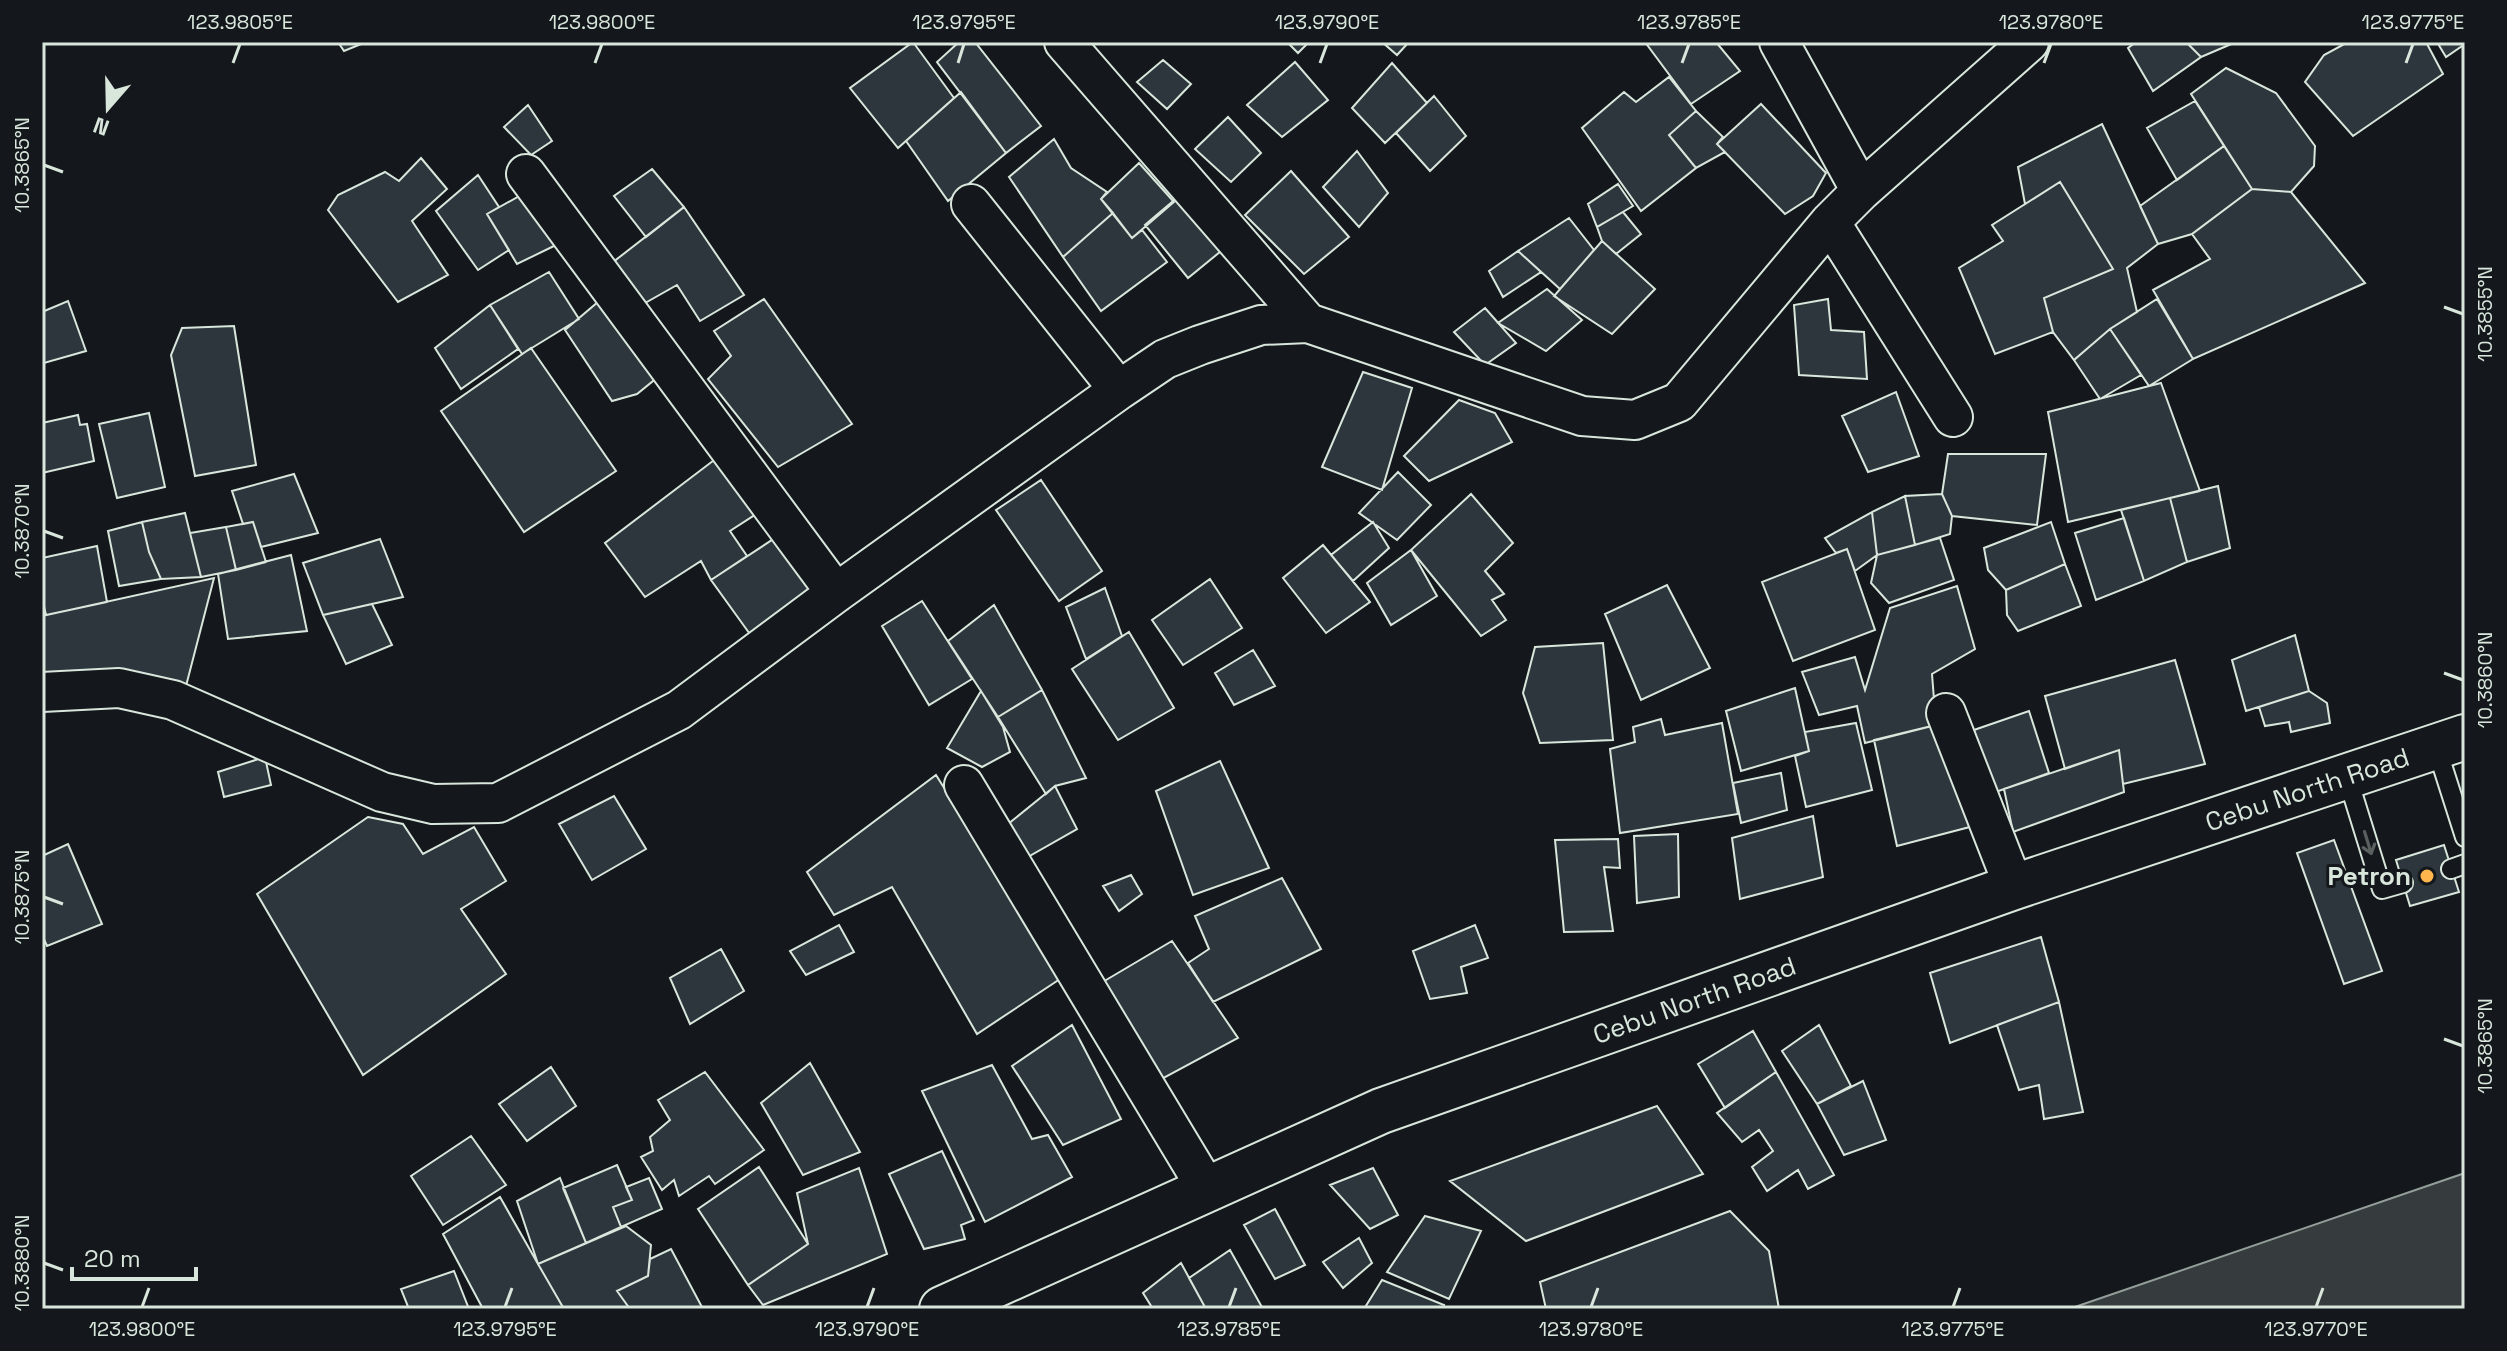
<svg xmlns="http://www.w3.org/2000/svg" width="2507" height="1351" font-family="'Space Grotesk',sans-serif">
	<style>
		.water { fill: #363b3e; stroke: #939e99; stroke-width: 2 }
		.building { fill: #2c363c; stroke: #d8e6dc; stroke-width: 2 }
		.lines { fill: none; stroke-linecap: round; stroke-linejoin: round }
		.service-casing { stroke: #d8e6dc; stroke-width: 22 }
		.minor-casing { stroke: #d8e6dc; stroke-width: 42 }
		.primary-casing { stroke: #d8e6dc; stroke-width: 48 }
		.service { stroke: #14181c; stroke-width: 18 }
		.minor { stroke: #14181c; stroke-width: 38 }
		.primary { stroke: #14181c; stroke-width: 44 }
		.oneway { stroke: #59605f }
		.ticks { fill: none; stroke: #d8e6dc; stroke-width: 3 }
		.poi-dot { fill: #ffb74d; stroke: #14181c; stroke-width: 3 }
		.labels { text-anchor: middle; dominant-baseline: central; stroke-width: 6; stroke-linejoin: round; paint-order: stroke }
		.street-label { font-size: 26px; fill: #d8e6dc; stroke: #14181c }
		.poi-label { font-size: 26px; font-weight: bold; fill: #d8e6dc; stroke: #14181c; text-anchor: end }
		.neatline { fill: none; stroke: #d8e6dc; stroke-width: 3 }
		.ticks-label { font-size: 20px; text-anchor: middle; fill: #d8e6dc }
	</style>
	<rect width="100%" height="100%" fill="#14181c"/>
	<!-- water -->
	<path class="water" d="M2465 1173V1309H2069Z"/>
	<!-- building -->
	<path class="building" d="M338 42H366L344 51Z
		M913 42 954 98 898 148 850 88Z
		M959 42H975L1041 126 1006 153 937 62Z
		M1287 42H1309L1298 53Z
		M1382 42H1409L1397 55Z
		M1645 42H1716L1740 71 1691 104Z
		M2136 42H2186L2201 57 2153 91 2128 48Z
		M2186 42H2236L2201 57Z
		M2348 42H2426L2443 74 2353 136 2305 82 2324 55Z
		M2437 42H2465V44L2446 57Z
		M1163 60 1191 84 1167 109 1137 82Z
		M1295 62 1328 100 1282 137 1247 105Z
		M1392 63 1427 103 1385 143 1352 108Z
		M2226 68 2276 93 2315 146 2314 166 2291 192 2252 189 2191 94Z
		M1669 77 1696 111 1669 135 1696 168 1641 211 1582 128 1624 92 1636 102Z
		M961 92 1006 153 948 201 906 141Z
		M1434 96 1466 136 1430 171 1396 133Z
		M2195 101 2224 146 2177 180 2147 128Z
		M1761 104 1826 173 1813 196 1785 214 1717 144Z
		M528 105 552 141 531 155 504 127Z
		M1696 111 1723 137 1717 144 1725 152 1696 168 1669 135Z
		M1228 117 1261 153 1231 182 1195 149Z
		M2102 124 2158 244 2127 268 2137 312 2110 329 2074 360 2053 332 2044 298 2113 269 2060 182 2025 204 2018 167Z
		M1054 139 1071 168 1107 192 1101 199 1113 213 1063 257 1009 177Z
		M2224 146 2252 189 2192 234 2158 244 2140 206Z
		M1357 151 1388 193 1359 227 1323 187Z
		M421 158 447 189 412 221 448 275 398 302 328 210 338 195 385 172 399 181Z
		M1139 163 1174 202 1132 238 1101 199Z
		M652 169 684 207 646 237 614 196Z
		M1291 171 1349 237 1304 274 1245 215Z
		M478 175 499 207 487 214 509 250 478 270 436 211Z
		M2060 182 2113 269 2044 298 2053 332 1995 354 1959 268 2003 241 1992 225Z
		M1618 184 1633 206 1597 227 1588 204Z
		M2252 189 2291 192 2365 283 2193 359 2153 290 2210 259 2192 234Z
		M1185 191 1226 247 1188 278 1145 225Z
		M523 194 556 245 517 264 487 214Z
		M684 207 744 295 700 321 677 285 638 307 608 266Z
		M1623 212 1641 234 1616 254 1602 241 1597 227Z
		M1113 213 1132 238 1142 230 1167 262 1101 311 1063 257Z
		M1569 218 1594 250 1560 289 1518 251Z
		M1602 241 1655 289 1612 334 1554 296Z
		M1518 251 1541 272 1503 297 1489 271Z
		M549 272 579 319 522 354 490 305Z
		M1547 289 1582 320 1546 351 1498 323Z
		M605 296 664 372 637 394 612 401 565 330Z
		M764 299 852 424 778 467 708 379 731 356 714 331Z
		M1828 299 1831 330 1864 332 1867 379 1799 375 1794 305Z
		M2157 299 2193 359 2149 386 2110 329Z
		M68 301 86 351 44 363 42 312Z
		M490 305 518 349 461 389 435 348Z
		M1485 308 1516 343 1485 365 1454 332Z
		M234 326 256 465 195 476 171 355 182 328Z
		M2110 329 2141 375 2100 399 2074 360Z
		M531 348 616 471 524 532 441 411Z
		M1363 372 1412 388 1382 490 1322 467Z
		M2161 383 2200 491 2068 522 2048 412Z
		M1896 392 1919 456 1868 472 1842 416Z
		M1459 400 1495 413 1512 442 1429 481 1404 456Z
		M149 413 165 487 117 498 99 424Z
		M78 415 80 425 87 424 94 461 42 473V423Z
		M722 454 767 507 730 531 747 556 711 580 701 561 645 597 605 543Z
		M1948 454H2046L2037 525 1952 516 1942 494Z
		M1398 472 1431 505 1397 540 1359 513Z
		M294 474 318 533 261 547 253 522 243 524 232 491Z
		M1041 480 1102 571 1059 601 996 510Z
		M2218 486 2230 548 2187 562 2170 498Z
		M1471 494 1513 543 1485 571 1504 594 1492 600 1506 620 1481 636 1411 550Z
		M1942 494 1952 516 1950 534 1915 545 1905 496Z
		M1905 496 1915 545 1877 555 1872 512Z
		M2170 498 2187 562 2144 581 2121 510Z
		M1872 512 1877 555 1855 571 1847 549 1836 553 1825 538Z
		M185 513 201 577 161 579 149 552 142 522Z
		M2124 518 2144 581 2096 600 2075 533Z
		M142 522 149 552 161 579 119 586 108 531Z
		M253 522 266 562 236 570 226 527Z
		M1373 522 1389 548 1353 581 1331 555Z
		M2051 522 2065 564 2006 590 1988 570 1984 548Z
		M226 527 236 570 201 577 190 533Z
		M778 536 816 594 752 637 711 580Z
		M1940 538 1954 580 1889 603 1871 583 1877 555Z
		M380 539 403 597 323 615 303 563Z
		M1323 545 1370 602 1326 633 1283 578Z
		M97 546 107 602 46 615 42 598V558Z
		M1847 549 1875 630 1793 661 1762 582Z
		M1411 550 1437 596 1391 625 1367 583Z
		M291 555 307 631 228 639 218 574Z
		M2065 564 2081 606 2018 631 2007 615 2006 590Z
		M214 578 186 686 42 685V616Z
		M1210 579 1242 628 1183 665 1152 620Z
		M1667 585 1710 668 1641 700 1605 614Z
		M1957 586 1975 649 1932 674 1936 725 1865 743 1857 706 1819 715 1802 672 1855 657 1865 690 1890 608Z
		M1105 588 1122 636 1086 659 1066 607Z
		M922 601 972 679 929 705 882 626Z
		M372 604 392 645 346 664 323 615Z
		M994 605 1042 690 998 717 948 641Z
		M1129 632 1174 708 1118 740 1072 669Z
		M2295 635 2309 691 2246 711 2232 660Z
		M1603 643 1613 740 1540 743 1523 693 1535 647Z
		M1253 650 1275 686 1234 705 1215 673Z
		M2175 660 2205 764 2123 784 2119 750 2065 769 2045 696Z
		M1795 688 1809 751 1741 771 1726 711Z
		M1042 690 1086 778 1055 786 1046 794 998 717Z
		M981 691 1003 727 1010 752 982 767 947 748Z
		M2309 691 2327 703 2330 723 2291 732 2289 722 2265 726 2259 707Z
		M2029 711 2049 773 1993 793 1974 730Z
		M1661 719 1665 735 1722 723 1738 814 1620 833 1610 749 1635 742 1633 727Z
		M1856 723 1872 790 1806 807 1795 756 1809 751 1805 732Z
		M1936 725 1985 823 1897 846 1874 740Z
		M2119 750 2124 792 2013 832 2004 789Z
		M265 757 271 785 224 797 218 772Z
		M1220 761 1269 868 1193 895 1156 791Z
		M1781 773 1787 810 1741 823 1733 783Z
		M936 775 1063 977 977 1034 892 887 834 915 807 872Z
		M1055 786 1077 829 1019 862 997 833Z
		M614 796 646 849 592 880 559 824Z
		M1813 816 1823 877 1740 899 1732 838Z
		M368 817 403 824 423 854 474 827 506 881 461 909 506 974 363 1075 257 894Z
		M1678 834 1679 897 1637 903 1634 836Z
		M1618 839 1620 868 1604 867 1613 931 1564 932 1555 840Z
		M2334 840 2382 971 2344 984 2297 853Z
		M68 844 102 924 47 946 42 935V856Z
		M2444 845 2459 892 2410 906 2396 860Z
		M1131 875 1142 894 1119 911 1103 886Z
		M1282 878 1321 949 1213 1002 1188 963 1209 949 1195 916Z
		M839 925 854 952 806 975 790 951Z
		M1475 925 1488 958 1461 967 1467 993 1430 999 1413 951Z
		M2041 937 2059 1002 1950 1043 1930 973Z
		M1172 941 1238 1038 1158 1081 1101 983Z
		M721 949 744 991 690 1024 670 978Z
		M2059 1002 2083 1112 2044 1119 2039 1085 2019 1090 1997 1025Z
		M1072 1025 1121 1119 1063 1145 1012 1066Z
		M1819 1025 1851 1086 1817 1104 1782 1051Z
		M1753 1031 1776 1072 1725 1108 1698 1064Z
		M810 1063 860 1152 803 1175 761 1103Z
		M992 1065 1032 1139 1048 1135 1072 1177 985 1222 922 1091Z
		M551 1067 576 1106 527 1141 499 1104Z
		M705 1072 764 1150 715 1184 709 1176 679 1196 674 1180 662 1190 641 1157 653 1151 650 1137 670 1120 658 1100Z
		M1776 1072 1834 1175 1808 1189 1798 1170 1767 1191 1752 1167 1773 1151 1759 1130 1742 1142 1717 1113Z
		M1863 1081 1886 1140 1844 1155 1817 1104Z
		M1657 1106 1703 1174 1526 1241 1450 1181Z
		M471 1136 506 1185 443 1225 411 1176Z
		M942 1151 974 1220 961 1225 965 1239 924 1249 889 1174Z
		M617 1165 632 1200 613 1207 621 1227 586 1243 563 1188Z
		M759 1167 808 1244 748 1285 698 1209Z
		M859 1168 887 1254 763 1305 748 1285 808 1244 797 1193Z
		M1373 1168 1398 1215 1370 1229 1330 1185Z
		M560 1178 586 1243 538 1264 517 1201Z
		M649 1178 662 1209 621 1227 613 1207 632 1200 626 1187Z
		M500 1197 538 1264 564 1309H483L443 1234Z
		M1275 1209 1305 1265 1275 1279 1244 1225Z
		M1730 1211 1769 1251 1779 1309H1546L1540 1282Z
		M1425 1216 1481 1231 1449 1299 1387 1272Z
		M626 1226 651 1245 648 1276 617 1291 630 1309H564L538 1264Z
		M1359 1238 1372 1263 1343 1288 1323 1262Z
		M671 1249 703 1309H630L617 1291 648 1276 650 1259Z
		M1230 1250 1263 1309H1206L1189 1278Z
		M1181 1263 1206 1309H1153L1143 1293Z
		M454 1271 469 1309H409L401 1289Z
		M1382 1280 1444 1305 1442 1309H1364Z"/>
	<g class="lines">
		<defs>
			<path id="service" d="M2436 746 2465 837
				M2347 776 2382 889 2403 883
				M2451 869 2465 864"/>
			<path id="minor" d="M1064 42 1308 323
				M1779 42 1861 191
				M526 174 836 593
				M971 204 1119 390
				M1830 222 1953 417
				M42 692 119 688 173 700 382 792 433 804 498 803 679 710 836 593 1119 390 1165 359 1200 345 1261 325 1308 323 1582 416 1635 420 1679 402 1830 222 1861 191 2029 42
				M1946 713 2014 887
				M964 785 1207 1189"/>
			<g id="primary">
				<path id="s1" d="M942 1309 1381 1111 2014 887 2465 737"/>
			</g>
		</defs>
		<!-- service casing -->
		<use href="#service" class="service-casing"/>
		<!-- minor casing -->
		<use href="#minor" class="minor-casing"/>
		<!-- primary casing -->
		<use href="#primary" class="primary-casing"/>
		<!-- service -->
		<use href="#service" class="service"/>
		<!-- minor -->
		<use href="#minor" class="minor"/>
		<!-- primary -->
		<use href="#primary" class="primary"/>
	</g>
	<!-- one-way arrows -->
	<defs><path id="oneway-shaft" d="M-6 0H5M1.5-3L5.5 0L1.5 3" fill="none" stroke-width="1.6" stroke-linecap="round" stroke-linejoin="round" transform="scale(2)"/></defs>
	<use class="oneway" href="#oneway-shaft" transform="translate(2368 843) rotate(73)"/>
	<!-- ticks -->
	<path class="ticks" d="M233 63 240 44M595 63 602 44M958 63 964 44M1320 63 1327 44M1682 63 1689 44M2044 63 2051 44M2406 63 2413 44M44 165 63 172M2444 307 2463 314M44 531 63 538M2444 673 2463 680M44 897 63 904M2444 1039 2463 1046M44 1263 63 1270M142 1307 149 1288M505 1307 512 1288M867 1307 874 1288M1229 1307 1236 1288M1591 1307 1598 1288M1953 1307 1960 1288M2316 1307 2323 1288"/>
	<!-- markers -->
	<circle class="poi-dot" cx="2427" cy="876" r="8"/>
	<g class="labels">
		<!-- street labels -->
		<g class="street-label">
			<text stroke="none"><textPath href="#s1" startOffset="1462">Cebu North Road</textPath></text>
			<text stroke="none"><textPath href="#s1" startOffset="814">Cebu North Road</textPath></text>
		</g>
		<!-- poi labels -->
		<g class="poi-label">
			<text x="2411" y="876">Petron</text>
		</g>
	</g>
	<!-- border -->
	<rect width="2507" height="1351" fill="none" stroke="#14181c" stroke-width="88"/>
	<!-- north arrow -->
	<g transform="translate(108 108) rotate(200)" stroke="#14181c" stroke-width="6" paint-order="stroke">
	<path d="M0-6L14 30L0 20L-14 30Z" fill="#d8e6dc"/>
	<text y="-12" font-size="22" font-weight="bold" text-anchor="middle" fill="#d8e6dc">N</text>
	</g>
	<!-- scale -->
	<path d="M72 1267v12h124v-12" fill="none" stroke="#d8e6dc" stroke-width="4"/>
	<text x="84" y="1267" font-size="24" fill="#d8e6dc" stroke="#14181c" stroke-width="6" paint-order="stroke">20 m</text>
	<rect x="44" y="44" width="2419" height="1263" class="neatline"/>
	<g class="ticks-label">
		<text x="240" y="29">123.9805°E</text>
		<text x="602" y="29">123.9800°E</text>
		<text x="964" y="29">123.9795°E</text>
		<text x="1327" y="29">123.9790°E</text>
		<text x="1689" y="29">123.9785°E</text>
		<text x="2051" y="29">123.9780°E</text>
		<text x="2413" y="29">123.9775°E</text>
		<text transform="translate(22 165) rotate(-90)" y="7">10.3865°N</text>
		<text transform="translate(2485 314) rotate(-90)" y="7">10.3855°N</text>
		<text transform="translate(22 531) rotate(-90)" y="7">10.3870°N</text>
		<text transform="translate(2485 680) rotate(-90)" y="7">10.3860°N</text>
		<text transform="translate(22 897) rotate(-90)" y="7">10.3875°N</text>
		<text transform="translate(2485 1046) rotate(-90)" y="7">10.3865°N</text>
		<text transform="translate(22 1263) rotate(-90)" y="7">10.3880°N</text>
		<text x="142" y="1336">123.9800°E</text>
		<text x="505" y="1336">123.9795°E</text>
		<text x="867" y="1336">123.9790°E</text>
		<text x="1229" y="1336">123.9785°E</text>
		<text x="1591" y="1336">123.9780°E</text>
		<text x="1953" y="1336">123.9775°E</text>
		<text x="2316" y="1336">123.9770°E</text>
	</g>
</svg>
